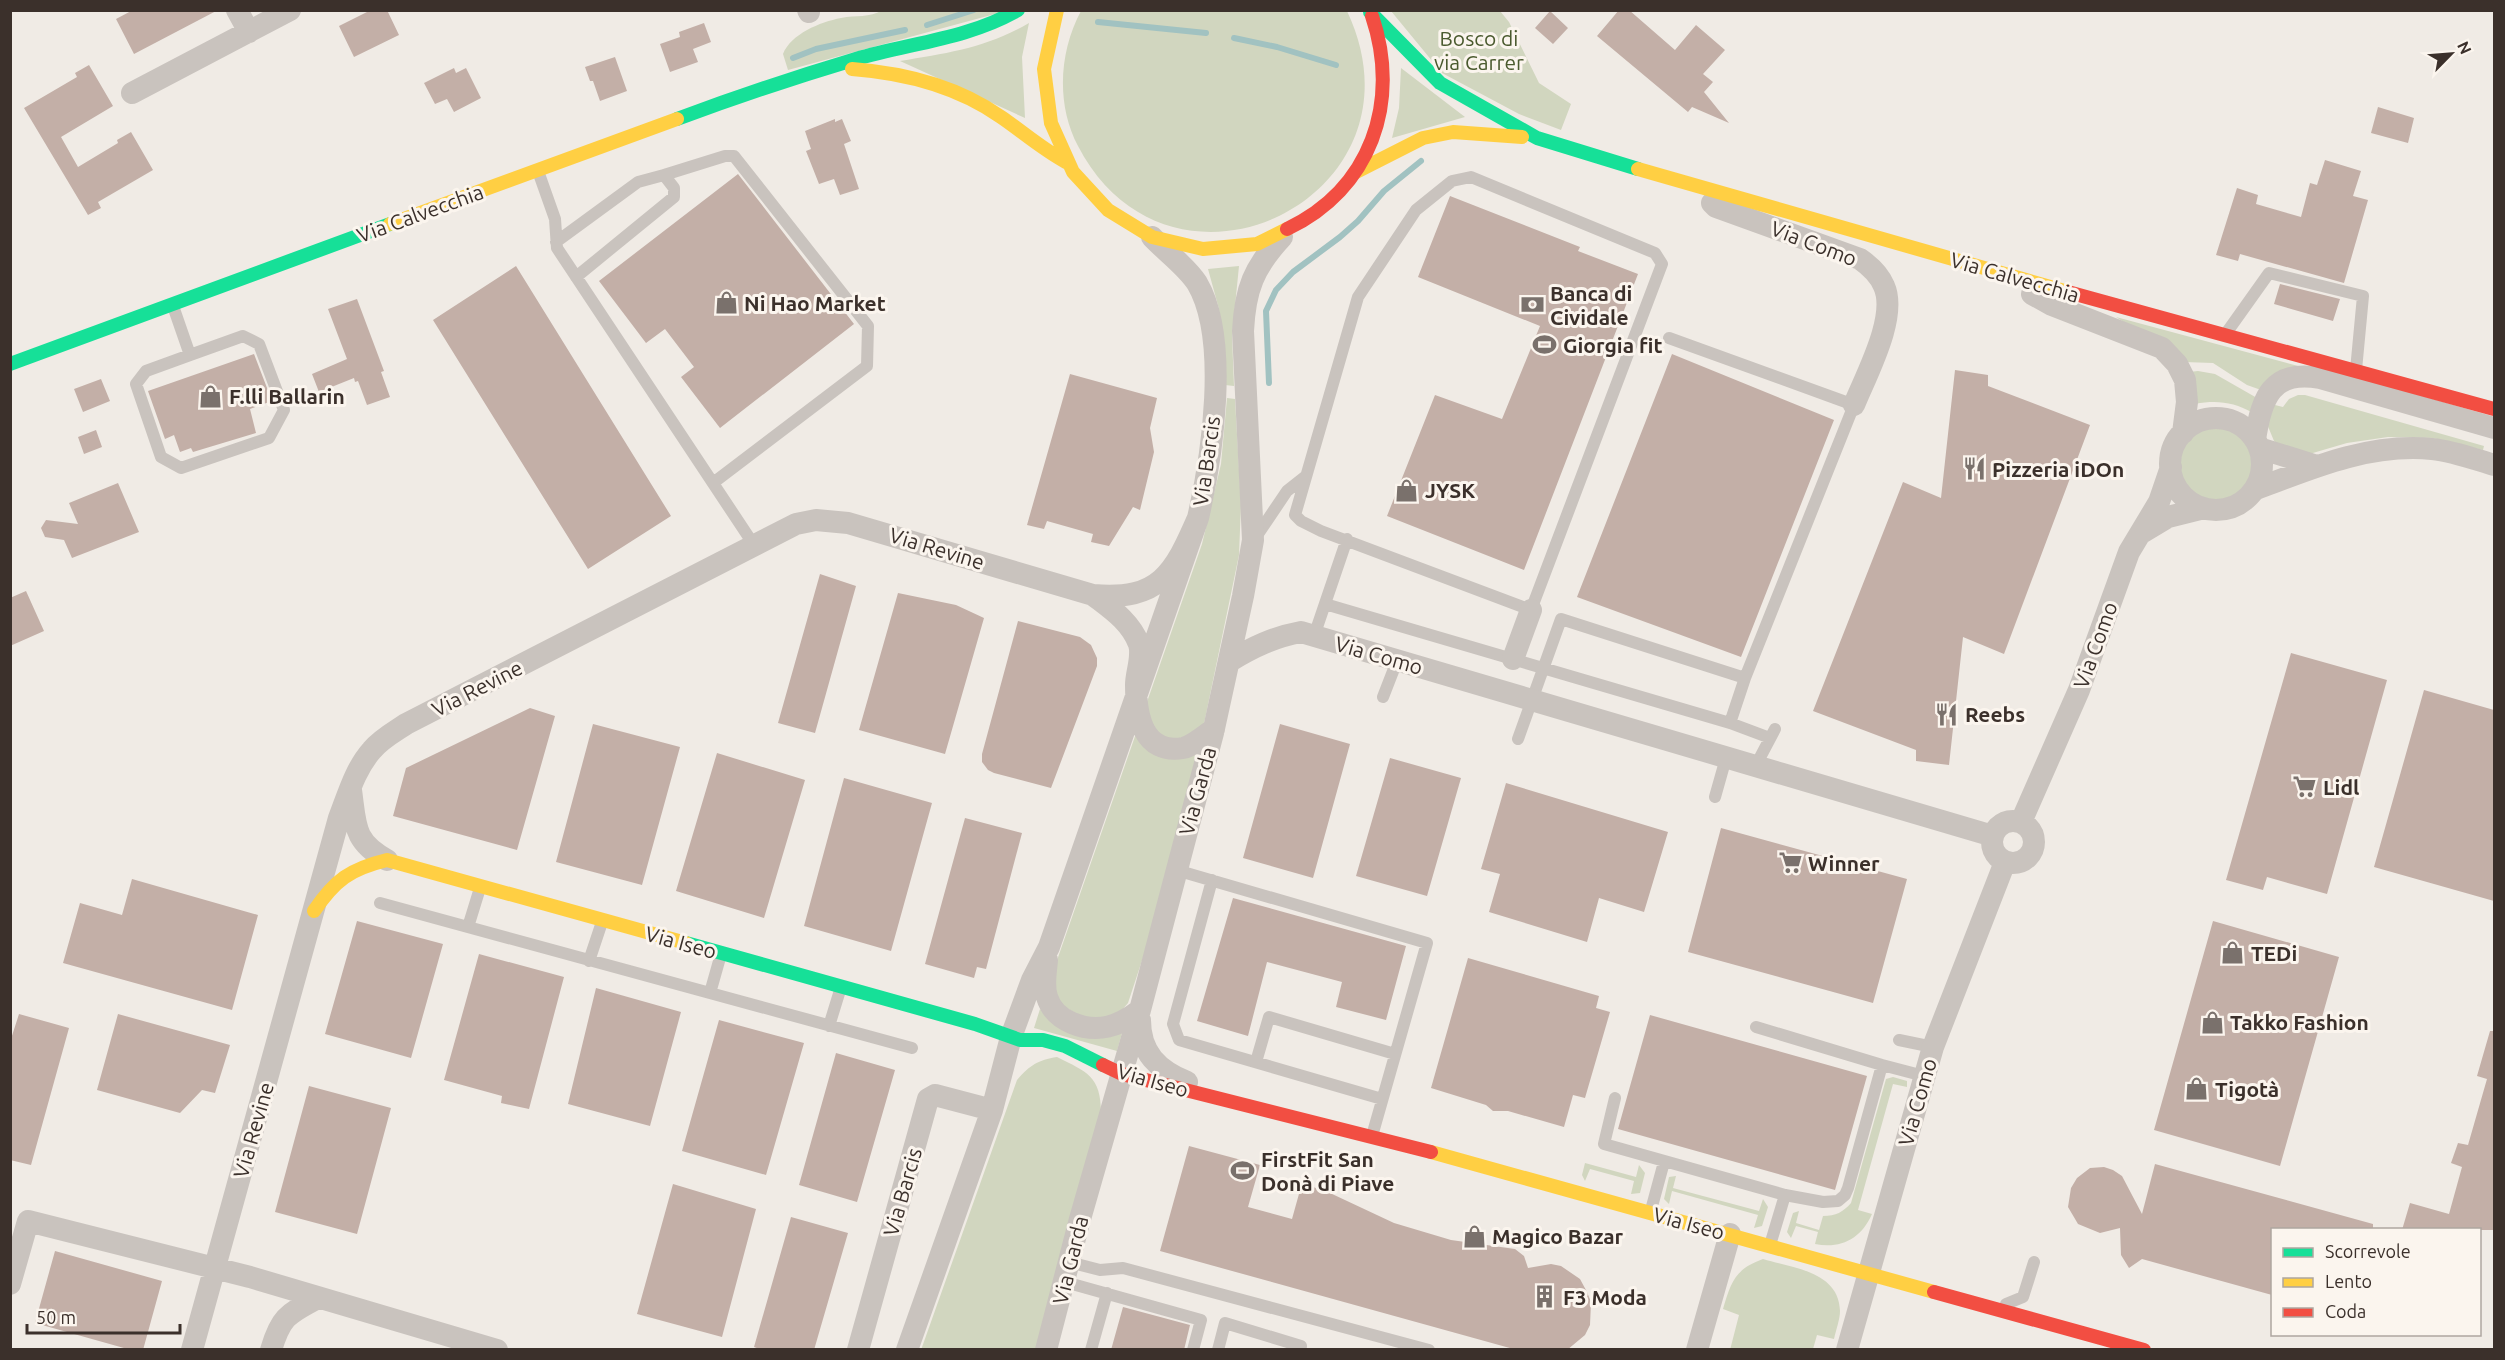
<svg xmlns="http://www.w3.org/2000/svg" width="2505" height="1360" font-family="Ubuntu,sans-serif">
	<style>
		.green { fill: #d1d6bf }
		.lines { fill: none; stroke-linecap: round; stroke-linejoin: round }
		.stream { stroke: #a1c2c1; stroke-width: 6 }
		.building { fill: #c3afa7 }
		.lane { stroke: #c9c3be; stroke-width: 12 }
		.street { stroke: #c9c3be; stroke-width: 22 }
		.fast { stroke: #16e098; stroke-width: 14 }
		.slow { stroke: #ffcf43; stroke-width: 14 }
		.jam { stroke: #f24e42; stroke-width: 14 }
		.labels { text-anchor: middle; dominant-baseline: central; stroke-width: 6; stroke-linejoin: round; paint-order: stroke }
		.park-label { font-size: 21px; fill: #4a5a2e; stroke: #fbf5ee }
		.street-label { font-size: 21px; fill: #3b302b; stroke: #fbf5ee }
		.poi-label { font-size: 21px; font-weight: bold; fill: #3b302b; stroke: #fbf5ee; text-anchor: start }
	</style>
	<rect width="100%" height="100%" fill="#f0ebe5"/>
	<!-- green -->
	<path class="green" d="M883 10 1006 11 788 70 783 54C791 34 820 22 841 18 856 15 869 18 883 10Z
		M1081 11H1347C1435 197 1171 325 1078 146 1056 104 1059 52 1081 11Z
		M1391 11H1500L1509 22 1539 83 1571 104 1561 130 1519 114 1442 73Z
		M1029 23 1022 57 1025 118 900 61C948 53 986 48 1029 23Z
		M1401 68 1465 117 1392 138 1399 108Z
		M1239 266 1232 336 1234 386 1225 385 1219 309 1208 269Z
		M2116 317 2298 366 2261 390 2247 385 2213 363 2184 362Z
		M2198 371 2215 374 2257 398 2253 413C2233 402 2217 400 2195 404L2189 372Z
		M2298 395H2305L2484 446 2483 450 2433 438 2388 437 2347 443 2306 455 2281 448 2274 441 2267 424 2271 404 2283 407 2289 399Z
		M1227 398 1235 399 1241 505 1239 555 1205 719 1157 915 1128 1003 1116 1017 1088 1020 1056 1002 1055 966 1202 544 1221 464Z
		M2180 464a37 37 0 1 1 74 0a37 37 0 1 1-74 0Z
		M1040 1009 1051 1022 1122 1033 1117 1051 1034 1028Z
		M1057 1057C1087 1072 1101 1076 1101 1113L1037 1349 921 1350 1017 1080C1030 1065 1038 1060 1057 1057Z
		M1893 1077 1907 1081V1087L1893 1084 1858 1210 1872 1214C1861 1239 1841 1249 1815 1244L1818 1232 1796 1226 1791 1238 1787 1232 1793 1213 1799 1211 1796 1223 1819 1230 1823 1216C1836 1216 1843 1212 1851 1203L1886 1079Z
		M1585 1163 1636 1177 1639 1165 1645 1173 1640 1193 1631 1194 1634 1181 1590 1169 1585 1181 1582 1175Z
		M1676 1176 1673 1188 1759 1211 1763 1199 1768 1207 1762 1226 1754 1228 1758 1215 1672 1191 1669 1204 1664 1199 1669 1177Z
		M1763 1259C1792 1268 1839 1271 1840 1311 1840 1319 1836 1330 1834 1339L1817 1335 1813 1349 1730 1350 1739 1315 1723 1309C1731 1282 1735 1269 1763 1259Z"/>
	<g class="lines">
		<!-- stream -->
		<path class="stream" d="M1098 22 1206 33
			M927 25 974 10
			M1234 38 1277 47 1336 65
			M793 58 816 49 905 30
			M1269 383 1266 311 1276 290 1293 272 1340 237 1358 221 1384 191 1421 161"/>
	</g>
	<!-- building -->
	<path class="building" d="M133 10H218L134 54 116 19Z
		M371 10H387L399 35 354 57 339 26Z
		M1619 10H1629L1675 50 1696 25 1725 50 1703 74 1713 82 1704 92 1729 123 1692 107 1688 112 1597 36Z
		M1550 11 1568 28 1553 44 1535 28Z
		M704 23 711 42 693 49 698 62 670 72 660 44 680 37 679 32Z
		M615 57 627 91 600 101 593 81H590L585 67Z
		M89 65 113 106 61 137 78 167 118 143 117 140 131 132 153 170 98 202 101 208 88 215 24 108 77 77 75 73Z
		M454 68 456 73 466 68 481 98 454 112 447 99 435 104 424 83Z
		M2378 107 2414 118 2408 143 2371 133Z
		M835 119V122L842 119 851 141 844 144 859 189 840 195 834 179 819 184 806 151 811 149 805 131Z
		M2325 160 2361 171 2353 196 2368 200 2344 283 2240 254 2238 261 2216 255 2237 188 2258 195 2256 204 2301 217 2310 183 2317 185Z
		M738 174 854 324 720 428 681 377 694 367 665 329 646 343 599 281Z
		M1450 196 1580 247 1578 251 1638 274 1524 570 1387 516 1435 395 1502 419 1540 326 1418 277Z
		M516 266 671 516 588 569 433 320Z
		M2280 284 2340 299 2333 321 2274 304Z
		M357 299 384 371 381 372 390 397 367 405 358 381 355 382 354 378 319 392 312 374 347 359 328 309Z
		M254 354 272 401 250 409 256 433 193 452 191 448 180 452 174 435 165 439 148 391Z
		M1672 354 1834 420 1741 657 1577 597Z
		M1955 370 1988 375V386L2090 425 2004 654 1963 637 1949 765 1916 761V750L1813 711 1903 482 1941 498Z
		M1070 374 1157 398 1150 428 1154 452 1140 510 1133 507 1109 546 1091 542 1093 534 1047 521 1044 529 1027 525Z
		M101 379 110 401 83 412 74 389Z
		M96 430 102 447 84 454 78 437Z
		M118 483 139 532 72 558 64 540 45 537 41 528 46 520 78 524 69 503Z
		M820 574 856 586 815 733 778 723Z
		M26 591 44 631 10 646V598Z
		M898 593 956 605 984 618 945 754 859 730Z
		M1018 621 1080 637 1091 645 1097 658V666L1051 788 994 773 988 770 982 762V754Z
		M2291 653 2387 680 2327 894 2267 877 2263 890 2226 880Z
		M2424 690 2494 710V901L2374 867Z
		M530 708 555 716 517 850 393 816 406 768Z
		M593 724 680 747 642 885 556 862Z
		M1280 724 1350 744 1313 878 1243 858Z
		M717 753 805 780 764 918 676 891Z
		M1390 758 1461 778 1427 896 1356 876Z
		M844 778 932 803 891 951 804 926Z
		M1506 783 1668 832 1644 912 1599 898 1587 942 1489 912 1500 874 1481 869Z
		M965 818 1022 833 986 969 977 967 974 978 925 964Z
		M1721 828 1907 879 1873 1003 1688 952Z
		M132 879 258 915 232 1010 63 963 80 903 122 915Z
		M1233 898 1406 946 1386 1020 1336 1007 1342 982 1267 962 1248 1036 1197 1021Z
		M357 921 443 944 411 1058 325 1034Z
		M2213 921 2339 957 2280 1166 2154 1130Z
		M479 954 564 977 529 1109 501 1103 502 1096 444 1080Z
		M1468 958 1599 996 1596 1008 1610 1012 1585 1098 1573 1095 1564 1127 1508 1111H1493L1486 1105 1431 1088Z
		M596 988 681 1012 650 1126 568 1104Z
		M19 1014 69 1028 31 1165 10 1160V1042Z
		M118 1014 230 1045 215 1093 202 1090 180 1113 97 1090Z
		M1650 1015 1867 1076 1835 1190 1618 1129Z
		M719 1020 804 1043 766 1175 682 1151Z
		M2490 1031H2494V1230H2402L2410 1203 2449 1214 2462 1167 2451 1163 2458 1143 2468 1145 2487 1079 2477 1076Z
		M836 1053 895 1070 857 1202 799 1185Z
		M309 1086 391 1108 357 1234 275 1212Z
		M1189 1146 1260 1165 1248 1207 1292 1219 1302 1183 1330 1193 1394 1223 1451 1240 1515 1249 1524 1256 1528 1268 1551 1264 1561 1266 1580 1279 1587 1292 1591 1302 1590 1325 1585 1335 1567 1350H1517L1160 1251Z
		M2155 1164 2373 1224V1230H2272V1295L2142 1259 2129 1268 2121 1255 2120 1228 2100 1233 2078 1224 2068 1207 2071 1188 2077 1178 2090 1168 2104 1167 2113 1170 2122 1176 2142 1214Z
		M673 1184 756 1209 722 1337 637 1314Z
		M791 1217 848 1233 814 1350H762L754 1347Z
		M55 1251 162 1281 143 1350H131L35 1323Z
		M1123 1307 1190 1325 1184 1350H1111Z"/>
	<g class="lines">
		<!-- lane -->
		<path class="lane" d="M538 171 555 219 557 248 754 545
			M664 175 725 156H734L868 326 867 366 713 483
			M1471 177 1655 253 1662 264 1531 610 1321 531 1301 521 1295 515 1358 297 1416 210 1452 181Z
			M556 242 638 182 664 175 674 188V197L576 277
			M173 306 190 355 146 371 136 384 161 457 181 468 269 438 284 410 259 344 243 336 190 355
			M2227 332 2269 273 2363 296 2356 370
			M1669 338 1854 405 1745 678 1730 723
			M1256 537 1287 491 1306 476
			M1325 604 1730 723 1770 738
			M1314 636 1347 539
			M1383 697 1397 661
			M1518 739 1561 619 1745 678
			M1755 767 1775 729
			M1715 797 1726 758
			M1176 870 1427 943 1372 1136
			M1212 880 1173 1024 1179 1040 1382 1099
			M380 903 912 1048
			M468 927 480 888
			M589 961 602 922
			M710 993 721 954
			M829 1026 841 987
			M1756 1027 1882 1065 1924 1076
			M1899 1040 1933 1047
			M1256 1062 1269 1017 1395 1054
			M1615 1098 1604 1144 1785 1195 1823 1202 1838 1201 1845 1195 1848 1188 1882 1065
			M1651 1210 1664 1162
			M1770 1245 1785 1195
			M1069 1262 1100 1270 1123 1268 1429 1350
			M1065 1282 1201 1320 1193 1350
			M2006 1304 2023 1297 2034 1262
			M1091 1350 1107 1293
			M1218 1350 1225 1323 1301 1346 1300 1350"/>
		<!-- street -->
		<path class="street" d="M237 10 249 32
			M808 10 809 12
			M132 93 290 10
			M1712 203 1716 207 1860 259C1870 266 1879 274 1884 286 1898 317 1866 375 1854 405
			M2032 294 2052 305 2162 348 2177 364 2185 380 2187 402 2183 433
			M2170 464a46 46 0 1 1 92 0a46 46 0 1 1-92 0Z
			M2255 440C2261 398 2272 369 2320 378L2494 428
			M2259 448 2317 466
			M2254 490C2311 468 2369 443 2432 449 2453 451 2474 459 2494 465
			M2143 532 2168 517 2204 508
			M1093 595C1111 609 1130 621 1139 644 1143 657 1136 672 1136 685 1136 715 1143 755 1183 748 1193 746 1205 735 1214 729
			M1513 659 1531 610
			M1230 661C1253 647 1274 637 1301 632L1993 836
			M351 790C356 826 353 841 387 860
			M1992 842a21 21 0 1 1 42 0a21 21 0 1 1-42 0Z
			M2021 822 2079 690 2129 552 2159 502 2171 467
			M1047 960C1046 973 1043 985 1047 997 1051 1010 1060 1018 1072 1023 1098 1034 1119 1026 1140 1010
			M1140 1020C1140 1053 1158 1070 1187 1082
			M10 1284 28 1221 250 1277 497 1350
			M192 1350 339 818C348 795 355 769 372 750 381 739 394 732 406 724L796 524 816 520 848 523 1093 595C1160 601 1174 573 1198 518
			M271 1350C281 1316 288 1314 318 1298
			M858 1350 928 1099 935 1095 992 1110
			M907 1350 992 1110 1011 1037 1032 980 1049 947 1198 518C1212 457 1230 339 1197 283 1186 266 1166 252 1152 237
			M1046 1350 1080 1219 1140 1010 1213 733 1243 596 1253 540 1243 331C1245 289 1254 267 1282 237
			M1697 1350 1730 1234
			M1847 1350 1933 1047 2005 862"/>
		<!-- fast -->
		<path class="fast" d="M1370 12 1440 83 1537 138 1638 169
			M677 119C736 97 796 77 856 59 910 43 968 39 1018 10
			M10 364 390 224
			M686 943 975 1024 1020 1040H1043L1065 1046 1103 1065"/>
		<!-- slow -->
		<path class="slow" d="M1057 10 1044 69 1051 123 1073 172 1108 210 1152 237 1203 249 1257 244 1287 229
			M852 69C905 73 957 86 1001 117 1023 132 1042 149 1066 162
			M1638 169 2068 292
			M1356 172 1423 138 1453 132 1522 137
			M390 224 677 119
			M314 911C335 880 350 869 387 860L686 943
			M1431 1152 1934 1292"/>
		<!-- jam -->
		<path class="jam" d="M1287 229C1371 189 1401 102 1372 16
			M2068 292 2494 409
			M1103 1065 1122 1074 1431 1152
			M1934 1292 2144 1350"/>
	</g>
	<!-- icons -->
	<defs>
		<symbol id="shop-bare" viewBox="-9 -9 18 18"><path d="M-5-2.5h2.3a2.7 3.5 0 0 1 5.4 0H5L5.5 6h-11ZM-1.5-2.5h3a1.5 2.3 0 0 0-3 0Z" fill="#7a716c" stroke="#fbf5ee" stroke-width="2.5" paint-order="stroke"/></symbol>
		<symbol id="bank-bare" viewBox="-9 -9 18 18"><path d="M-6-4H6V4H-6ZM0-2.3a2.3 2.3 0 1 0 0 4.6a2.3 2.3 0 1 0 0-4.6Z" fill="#7a716c" stroke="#fbf5ee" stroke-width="2.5" paint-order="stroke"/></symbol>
		<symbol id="stadium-bare" viewBox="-9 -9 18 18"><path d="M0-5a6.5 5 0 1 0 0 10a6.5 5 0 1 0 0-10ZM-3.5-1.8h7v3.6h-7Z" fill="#7a716c" stroke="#fbf5ee" stroke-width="2.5" paint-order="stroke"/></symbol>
		<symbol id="restaurant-bare" viewBox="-9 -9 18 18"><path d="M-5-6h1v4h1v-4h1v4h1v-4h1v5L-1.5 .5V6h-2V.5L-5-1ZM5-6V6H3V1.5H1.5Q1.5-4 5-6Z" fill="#7a716c" stroke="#fbf5ee" stroke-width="2.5" paint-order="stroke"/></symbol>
		<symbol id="supermarket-bare" viewBox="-9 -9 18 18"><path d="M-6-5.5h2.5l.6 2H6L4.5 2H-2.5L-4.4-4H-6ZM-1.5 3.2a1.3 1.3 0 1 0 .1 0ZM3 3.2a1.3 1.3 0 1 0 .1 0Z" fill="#7a716c" stroke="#fbf5ee" stroke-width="2.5" paint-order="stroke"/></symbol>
		<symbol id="building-bare" viewBox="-9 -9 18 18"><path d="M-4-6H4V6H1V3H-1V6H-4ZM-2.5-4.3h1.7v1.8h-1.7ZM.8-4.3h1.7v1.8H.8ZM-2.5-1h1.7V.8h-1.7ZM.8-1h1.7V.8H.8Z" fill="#7a716c" stroke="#fbf5ee" stroke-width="2.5" paint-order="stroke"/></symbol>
	</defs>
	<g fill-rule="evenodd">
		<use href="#shop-bare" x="710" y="286" width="33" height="33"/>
		<use href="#bank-bare" x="1516" y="288" width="33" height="33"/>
		<use href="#stadium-bare" x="1528" y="328" width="33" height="33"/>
		<use href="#shop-bare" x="194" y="380" width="33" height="33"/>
		<use href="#restaurant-bare" x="1958" y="452" width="33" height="33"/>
		<use href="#shop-bare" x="1390" y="474" width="33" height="33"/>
		<use href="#restaurant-bare" x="1930" y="698" width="33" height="33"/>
		<use href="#supermarket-bare" x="2288" y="770" width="33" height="33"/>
		<use href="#supermarket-bare" x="1774" y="846" width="33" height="33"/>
		<use href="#shop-bare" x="2216" y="936" width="33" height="33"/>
		<use href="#shop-bare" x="2196" y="1006" width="33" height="33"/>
		<use href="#shop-bare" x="2180" y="1072" width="33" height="33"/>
		<use href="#stadium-bare" x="1226" y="1154" width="33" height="33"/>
		<use href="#shop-bare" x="1458" y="1220" width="33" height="33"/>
		<use href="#building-bare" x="1528" y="1280" width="33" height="33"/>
	</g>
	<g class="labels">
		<!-- park labels -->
		<g class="park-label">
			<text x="1479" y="38">Bosco di<tspan x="1479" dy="24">via Carrer</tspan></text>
		</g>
		<!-- street labels -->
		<g class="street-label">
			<text transform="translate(420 213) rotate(-20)">Via Calvecchia</text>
			<text transform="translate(1814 243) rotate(21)">Via Como</text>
			<text transform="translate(2015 277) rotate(16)">Via Calvecchia</text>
			<text transform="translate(1206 461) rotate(-82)">Via Barcis</text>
			<text transform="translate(937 548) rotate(17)">Via Revine</text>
			<text transform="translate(2095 645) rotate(-70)">Via Como</text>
			<text transform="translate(1379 655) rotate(16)">Via Como</text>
			<text transform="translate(477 688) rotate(-27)">Via Revine</text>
			<text transform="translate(1197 791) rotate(-75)">Via Garda</text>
			<text transform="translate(681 942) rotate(15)">Via Iseo</text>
			<text transform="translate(1153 1080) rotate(16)">Via Iseo</text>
			<text transform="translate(1917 1102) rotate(-74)">Via Como</text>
			<text transform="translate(253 1130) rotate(-74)">Via Revine</text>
			<text transform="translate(902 1192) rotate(-74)">Via Barcis</text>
			<text transform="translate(1689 1223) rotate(15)">Via Iseo</text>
			<text transform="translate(1070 1260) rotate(-76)">Via Garda</text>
		</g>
		<!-- poi labels -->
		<g class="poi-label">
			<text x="1550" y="293">Banca di<tspan x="1550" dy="24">Cividale</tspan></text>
			<text x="744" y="303">Ni Hao Market</text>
			<text x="1563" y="345">Giorgia fit</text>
			<text x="229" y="396">F.lli Ballarin</text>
			<text x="1992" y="469">Pizzeria iDOn</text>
			<text x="1425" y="490">JYSK</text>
			<text x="1965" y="714">Reebs</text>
			<text x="2323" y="787">Lidl</text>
			<text x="1808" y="863">Winner</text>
			<text x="2251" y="953">TEDi</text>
			<text x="2230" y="1022">Takko Fashion</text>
			<text x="2215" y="1089">Tigotà</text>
			<text x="1261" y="1159">FirstFit San<tspan x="1261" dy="24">Donà di Piave</tspan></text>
			<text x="1492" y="1236">Magico Bazar</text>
			<text x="1563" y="1297">F3 Moda</text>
		</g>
	</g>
	<!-- border -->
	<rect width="2505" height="1360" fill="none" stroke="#3b302b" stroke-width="24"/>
	<!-- legend -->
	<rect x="2271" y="1228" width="210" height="108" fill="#fbf5ee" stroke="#aea6a0" stroke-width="1.5"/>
	<rect x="2283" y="1248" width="30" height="9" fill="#16e098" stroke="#aea6a0" stroke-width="1.5"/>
	<text x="2325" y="1258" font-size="18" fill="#3b302b">Scorrevole</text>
	<rect x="2283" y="1278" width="30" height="9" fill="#ffcf43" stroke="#aea6a0" stroke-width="1.5"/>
	<text x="2325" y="1288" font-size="18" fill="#3b302b">Lento</text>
	<rect x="2283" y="1308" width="30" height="9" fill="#f24e42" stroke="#aea6a0" stroke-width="1.5"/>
	<text x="2325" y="1318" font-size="18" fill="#3b302b">Coda</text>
	<!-- north arrow -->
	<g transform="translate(2451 54) rotate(65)" stroke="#fbf5ee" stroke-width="4.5" paint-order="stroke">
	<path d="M0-4.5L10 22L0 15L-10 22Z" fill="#3b302b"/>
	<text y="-9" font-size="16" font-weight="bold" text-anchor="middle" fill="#3b302b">N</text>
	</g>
	<!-- scale -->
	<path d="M27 1324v9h153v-9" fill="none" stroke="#3b302b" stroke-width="3"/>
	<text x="36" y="1324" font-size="18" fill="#3b302b" stroke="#fbf5ee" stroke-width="4.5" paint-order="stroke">50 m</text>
</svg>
